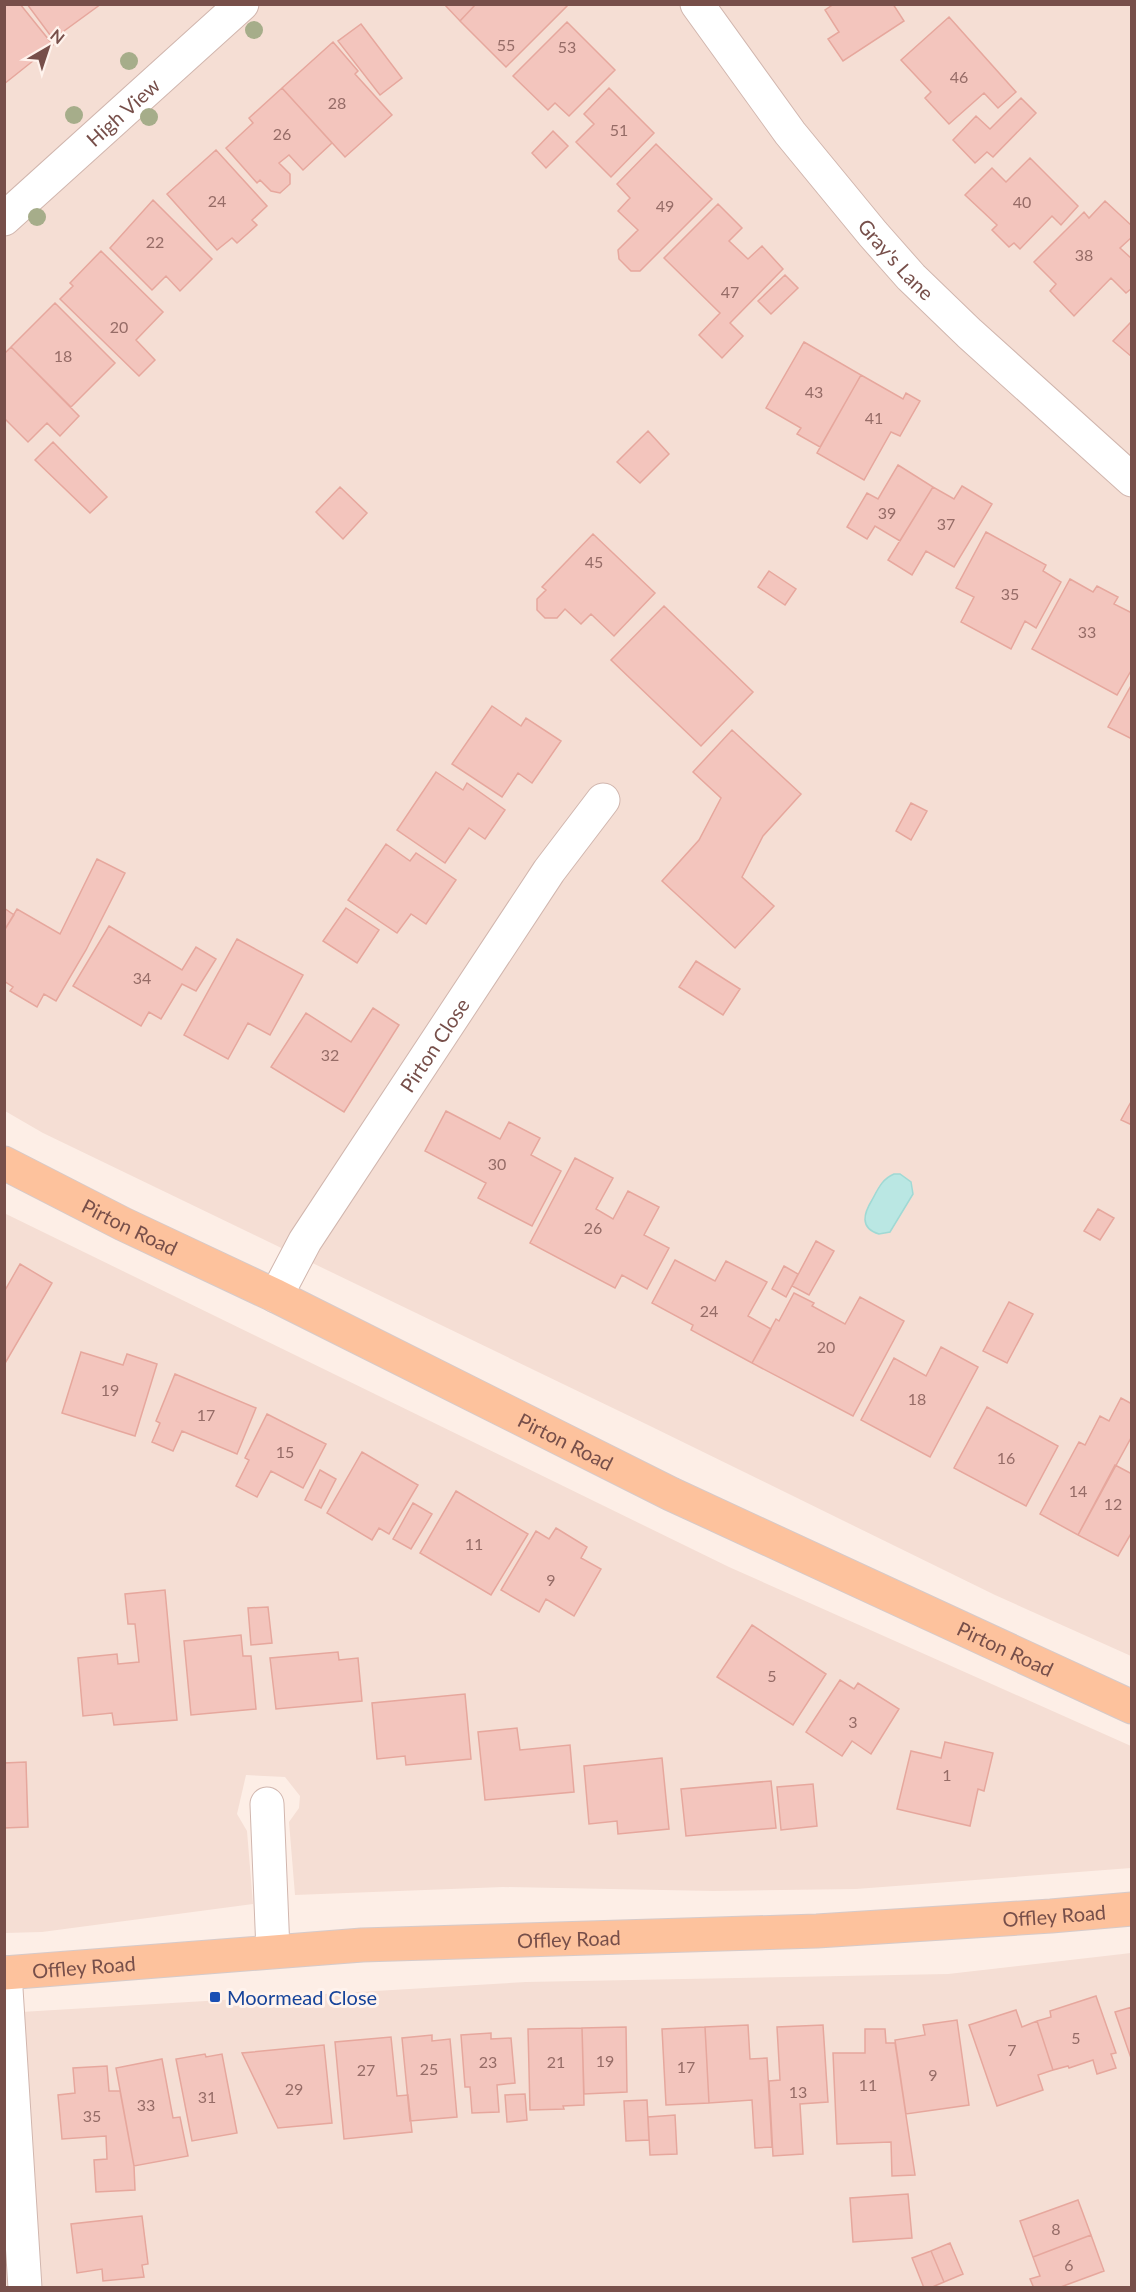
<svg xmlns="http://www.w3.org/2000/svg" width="1136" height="2292" font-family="Lato,sans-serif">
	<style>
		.residential { fill: #f5ded4 }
		.water { fill: #bae7e3; stroke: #a0d9d4; stroke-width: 1.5 }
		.building { fill: #f3c5bd; stroke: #e6a79d; stroke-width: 1.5 }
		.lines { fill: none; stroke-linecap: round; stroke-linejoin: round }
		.minor-casing { stroke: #d1b6ae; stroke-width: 35 }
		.major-casing { stroke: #d6cac9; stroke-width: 35 }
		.minor { stroke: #fff; stroke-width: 33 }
		.major { stroke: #fdc29d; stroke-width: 33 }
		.tree { fill: #a6ad8a }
		.transit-dot { fill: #1a4fb4; stroke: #fff3ed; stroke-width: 2 }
		.labels { text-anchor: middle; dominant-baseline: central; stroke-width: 6; stroke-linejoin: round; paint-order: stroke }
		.number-label { font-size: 16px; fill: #966c67 }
		.street-label { font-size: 20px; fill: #774f4a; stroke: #fff3ed }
		.transit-label { font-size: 20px; fill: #164399; stroke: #fff3ed; text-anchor: start }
	</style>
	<rect width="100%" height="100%" fill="#fdeee6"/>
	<!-- residential -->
	<path class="residential" d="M5 5H1131V1656L995 1595 646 1424 43 1133 5 1111Z
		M4 1213 729 1567 1131 1746V1868L856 1889 714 1891 503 1887 295 1895 289 1822 299 1808 300 1796 285 1777 246 1775 237 1814 247 1831 253 1904 42 1932 5 1933Z
		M1131 1953V2287H5L4 2013 526 1982 948 1974Z"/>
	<!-- water -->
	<path class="water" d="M894 1174H900L911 1182 913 1194 890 1232 879 1234C859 1228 864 1213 872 1200 878 1189 882 1179 894 1174Z"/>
	<!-- building -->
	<path class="building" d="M4 4H20L53 45 4 84Z
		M27 4H101L53 39Z
		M444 4H476L460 21Z
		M476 4H566L567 6 506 67 460 21Z
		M834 4H893L904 21 843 61 828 39 839 32 825 10Z
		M949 17 1016 92 998 108 984 93 949 124 925 98 931 92 901 60Z
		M567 22 615 70 569 116 555 103 548 110 513 76Z
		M361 24 402 78 380 95 338 41Z
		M333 42 358 71 355 74 392 115 345 157 282 88Z
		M282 88 332 143 303 170 289 155 279 163 290 174V184L280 193 271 191 260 180 257 183 226 148 253 123 249 118Z
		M609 88 654 133 611 177 576 142 594 124 584 114Z
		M1021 98 1036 113 993 157 987 152 975 163 953 140 976 116 990 129Z
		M553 131 568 146 546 168 532 153Z
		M656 144 712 199 640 271H631L619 259 618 250 638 230 618 211 630 198 617 184Z
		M216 150 267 206 252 220 257 225 237 243 232 238 217 250 167 194Z
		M1030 158 1078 206 1061 225 1052 216 1020 249 1014 243 1009 247 992 230 997 225 965 195 992 168 1006 182Z
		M153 200 212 259 180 291 166 276 152 290 110 248Z
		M1105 201 1132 226V237L1120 248 1132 259V288L1126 293 1111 278 1074 316 1050 291 1056 284 1034 262 1084 212 1089 218Z
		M718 204 742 228 729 241 748 259 762 246 783 269 730 323 743 336 722 358 699 335 720 313 664 258Z
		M101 251 163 312 136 340 155 360 139 376 60 299 73 286 70 283Z
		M785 275 798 288 771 314 758 301Z
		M55 303 115 363 71 407 11 347Z
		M1132 321V357L1113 341Z
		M804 342 861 375 820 447 797 434 801 428 766 408Z
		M11 347 79 416 60 436 47 423 28 442 4 418V354Z
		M861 375 903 399 906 393 920 401 900 436 891 432 864 480 817 453Z
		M648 431 669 454 640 483 617 462Z
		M53 442 107 497 90 513 35 460Z
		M898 465 933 487 900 541 875 526 867 539 847 527 867 493 878 499Z
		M962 486 992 504 954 567 926 551 912 575 888 560 933 487 954 499Z
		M340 487 367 513 343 539 316 512Z
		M986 532 1046 565 1043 571 1061 582 1036 628 1025 621 1011 649 961 622 974 597 956 588Z
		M593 534 655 593 614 636 591 614 581 624 565 609 557 618H545L537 610V599L546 590 542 587Z
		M769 571 796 589 785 605 758 587Z
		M1070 579 1093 592 1097 586 1118 597 1114 604 1132 613V669L1117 695 1032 649Z
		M664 606 753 692 701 746 611 660Z
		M1132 684V739L1108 727Z
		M492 706 521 726 526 718 561 741 532 783 518 773 502 797 452 764Z
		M732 730 801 794 763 836 742 877 774 906 735 948 662 881 699 840 721 798 693 772Z
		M436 772 463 790 467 783 505 810 485 839 469 828 445 863 397 830Z
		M911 803 927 811 911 840 896 831Z
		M386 844 410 861 416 853 456 880 426 924 411 914 397 933 348 900Z
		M97 859 125 873 86 950 56 1001 44 994 37 1007 10 991 13 987 4 981V931L17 909 60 934Z
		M4 908 14 915 4 931Z
		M346 908 379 930 357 963 323 941Z
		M109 926 182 970 196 947 216 959 196 991 182 984 161 1019 149 1012 141 1026 73 986Z
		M237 939 303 975 270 1035 248 1023 228 1059 184 1035Z
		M696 961 740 989 723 1015 679 987Z
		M373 1008 399 1025 344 1112 271 1067 306 1013 351 1042Z
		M1132 1100V1125L1121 1120Z
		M446 1111 500 1139 509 1122 540 1138 531 1155 561 1171 532 1226 478 1198 486 1183 425 1151Z
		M575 1158 613 1178 596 1209 613 1219 628 1191 659 1207 644 1235 669 1248 647 1289 622 1275 615 1288 530 1243Z
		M1098 1209 1114 1218 1100 1240 1084 1231Z
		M816 1241 834 1251 809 1295 792 1286Z
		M675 1260 715 1281 726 1261 767 1282 748 1316 771 1329 752 1363 691 1330 693 1325 652 1303Z
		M20 1264 52 1283 4 1365V1292Z
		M784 1266 798 1274 786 1297 772 1289Z
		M794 1293 814 1303 812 1306 845 1324 860 1297 904 1321 853 1416 752 1363 776 1319 779 1321Z
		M1009 1302 1033 1314 1007 1363 983 1351Z
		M941 1347 978 1367 930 1457 861 1420 894 1358 926 1376Z
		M81 1352 123 1365 127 1354 157 1364 135 1436 62 1413Z
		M175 1374 256 1408 237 1454 182 1431 173 1451 152 1442 160 1423 156 1421Z
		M1121 1398 1132 1404V1436L1078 1535 1040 1514 1079 1442 1085 1445 1100 1416 1109 1421Z
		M987 1407 1058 1446 1026 1506 954 1468Z
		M267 1414 326 1444 303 1488 271 1471 257 1497 236 1486 249 1460 245 1458Z
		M362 1452 418 1485 389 1534 379 1528 372 1540 327 1513Z
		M1115 1465 1132 1474V1532L1118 1556 1078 1535Z
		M320 1470 336 1479 321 1508 305 1500Z
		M456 1491 528 1534 491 1595 420 1553Z
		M413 1503 432 1514 411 1549 393 1539Z
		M556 1528 587 1547 581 1558 601 1569 574 1616 546 1599 539 1612 501 1590 536 1531 549 1539Z
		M165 1590 177 1720 114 1725 112 1713 83 1716 78 1658 117 1654 118 1664 139 1662 135 1624H128L125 1594Z
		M268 1607 272 1643 251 1645 248 1608Z
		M752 1625 826 1674 793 1725 717 1677Z
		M241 1635 243 1656H251L256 1709 191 1715 184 1641Z
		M338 1652 339 1660 358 1658 362 1701 276 1709 270 1658Z
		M840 1680 854 1689 858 1683 899 1709 871 1754 852 1741 842 1756 806 1732Z
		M465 1694 471 1759 406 1765 405 1756 377 1759 372 1703Z
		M517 1728 520 1750 570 1745 574 1792 485 1800 478 1732Z
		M945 1742 993 1753 984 1791 978 1789 970 1826 897 1809 911 1751 941 1758Z
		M662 1758 669 1829 618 1834 617 1821 589 1824 584 1766Z
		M26 1762 28 1827 4 1828V1763Z
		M771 1781 776 1828 686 1836 681 1789Z
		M813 1784 817 1826 781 1830 777 1787Z
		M1096 1996 1116 2053 1111 2054 1116 2068 1097 2074 1093 2060 1069 2068 1068 2066 1053 2070 1037 2021 1051 2017 1050 2011Z
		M1132 2007V2061L1115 2012Z
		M1016 2010 1022 2027 1037 2021 1053 2070 1038 2075 1043 2090 997 2106 969 2025Z
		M957 2020 969 2105 906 2114 895 2040 925 2035 923 2025Z
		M748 2025 750 2059 767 2058 772 2147 755 2148 752 2100 709 2103 705 2027Z
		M823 2025 828 2102 800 2104 803 2154 773 2156 769 2081 780 2080 777 2027Z
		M626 2027 627 2092 584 2094 582 2028Z
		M705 2027 709 2103 666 2105 662 2029Z
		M582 2028 584 2105 563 2106 564 2109 530 2110 528 2029Z
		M865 2029H885L886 2043H895L915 2175 892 2176 891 2142 837 2144 833 2053H865Z
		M491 2033V2039L511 2038 515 2083 497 2085 499 2112 472 2113 470 2087H465L461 2035Z
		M432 2035V2041L450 2039 457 2117 410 2121 402 2038Z
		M391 2037 397 2096 408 2095 412 2132 344 2139 335 2042Z
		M324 2045 332 2123 278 2128 242 2053Z
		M205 2054 206 2057 222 2054 237 2133 192 2141 176 2059Z
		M162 2059 173 2118 180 2117 188 2156 134 2166 116 2068Z
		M107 2066 109 2091H120L134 2166 135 2190 96 2192 94 2160 107 2159 106 2136 62 2139 58 2095 75 2093 73 2068Z
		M525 2094 527 2120 507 2122 505 2095Z
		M647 2100 649 2140 626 2141 624 2101Z
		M675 2115 677 2154 650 2155 648 2117Z
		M908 2194 912 2238 853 2242 850 2198Z
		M1078 2200 1091 2235 1033 2257 1020 2221Z
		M142 2216 148 2264 142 2265 144 2277 103 2281 102 2269 77 2273 71 2224Z
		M1091 2235 1104 2271 1058 2288H1030L1033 2286 1030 2279 1040 2276 1033 2257Z
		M950 2243 963 2274 944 2282 931 2251Z
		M931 2251 944 2282 930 2288H924L912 2258Z"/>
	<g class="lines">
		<defs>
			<g id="minor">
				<path id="s1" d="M697 4 790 133 873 234 911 277 969 333 1132 480"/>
				<path id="s2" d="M4 219 242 4"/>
				<path id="s3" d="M276 1296 305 1241 549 871 603 800"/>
				<path d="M267 1804 273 1951"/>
				<path d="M5 1973 25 2288"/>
			</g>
			<g id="major">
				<path id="s4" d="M4 1163 123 1224 276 1296 671 1494 1132 1707"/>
				<path id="s5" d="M4 1973 362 1945 817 1931 1051 1916 1132 1909"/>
			</g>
		</defs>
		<!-- minor casing -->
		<use href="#minor" class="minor-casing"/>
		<!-- major casing -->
		<use href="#major" class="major-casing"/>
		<!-- minor -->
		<use href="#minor" class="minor"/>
		<!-- major -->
		<use href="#major" class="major"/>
	</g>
	<!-- trees -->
	<g class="tree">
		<circle cx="254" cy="30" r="9"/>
		<circle cx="129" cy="61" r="9"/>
		<circle cx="74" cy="115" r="9"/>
		<circle cx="149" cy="117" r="9"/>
		<circle cx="37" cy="217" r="9"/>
	</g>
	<!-- markers -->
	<rect class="transit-dot" x="209" y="1991" width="12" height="12" rx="3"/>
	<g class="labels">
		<!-- number labels -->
		<g class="number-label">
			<text x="506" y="44">55</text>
			<text x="567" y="46">53</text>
			<text x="959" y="76">46</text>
			<text x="337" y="102">28</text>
			<text x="619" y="129">51</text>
			<text x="282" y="133">26</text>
			<text x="217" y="200">24</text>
			<text x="1022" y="201">40</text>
			<text x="665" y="205">49</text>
			<text x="155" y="241">22</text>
			<text x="1084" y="254">38</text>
			<text x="730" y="291">47</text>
			<text x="119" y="326">20</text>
			<text x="63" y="355">18</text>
			<text x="814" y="391">43</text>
			<text x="874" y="417">41</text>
			<text x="887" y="512">39</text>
			<text x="946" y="523">37</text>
			<text x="594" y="561">45</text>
			<text x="1010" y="593">35</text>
			<text x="1087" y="631">33</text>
			<text x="142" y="977">34</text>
			<text x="330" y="1054">32</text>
			<text x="497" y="1163">30</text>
			<text x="593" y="1227">26</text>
			<text x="709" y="1310">24</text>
			<text x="826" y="1346">20</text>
			<text x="110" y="1389">19</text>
			<text x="917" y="1398">18</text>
			<text x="206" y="1414">17</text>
			<text x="285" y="1451">15</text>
			<text x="1006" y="1457">16</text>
			<text x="1078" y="1490">14</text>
			<text x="1113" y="1503">12</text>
			<text x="474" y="1543">11</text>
			<text x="551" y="1579">9</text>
			<text x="772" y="1675">5</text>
			<text x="853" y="1721">3</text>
			<text x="947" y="1774">1</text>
			<text x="1076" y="2037">5</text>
			<text x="1012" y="2049">7</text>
			<text x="605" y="2060">19</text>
			<text x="488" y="2061">23</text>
			<text x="556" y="2061">21</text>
			<text x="686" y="2066">17</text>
			<text x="429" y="2068">25</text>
			<text x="366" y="2069">27</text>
			<text x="933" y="2074">9</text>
			<text x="868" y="2084">11</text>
			<text x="294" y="2088">29</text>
			<text x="798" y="2091">13</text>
			<text x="207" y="2096">31</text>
			<text x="146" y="2104">33</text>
			<text x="92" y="2115">35</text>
			<text x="1056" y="2228">8</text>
			<text x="1069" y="2264">6</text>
		</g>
		<!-- street labels -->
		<g class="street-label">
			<text stroke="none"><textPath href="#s2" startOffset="160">High View</textPath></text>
			<text stroke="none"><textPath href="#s1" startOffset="324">Gray's Lane</textPath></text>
			<text stroke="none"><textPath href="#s3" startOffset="297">Pirton Close</textPath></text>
			<text stroke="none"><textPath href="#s4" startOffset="141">Pirton Road</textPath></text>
			<text stroke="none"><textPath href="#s4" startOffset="627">Pirton Road</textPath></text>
			<text stroke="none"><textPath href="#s4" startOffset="1113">Pirton Road</textPath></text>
			<text stroke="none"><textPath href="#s5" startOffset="1052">Offley Road</textPath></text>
			<text stroke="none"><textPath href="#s5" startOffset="566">Offley Road</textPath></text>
			<text stroke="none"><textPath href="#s5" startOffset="80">Offley Road</textPath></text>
		</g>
		<!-- transit labels -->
		<g class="transit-label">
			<text x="227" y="1997">Moormead Close</text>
		</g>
	</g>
	<!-- border -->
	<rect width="1136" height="2292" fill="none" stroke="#774f4a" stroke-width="12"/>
	<!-- north arrow -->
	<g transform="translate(48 48) rotate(39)" stroke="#fff3ed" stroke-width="4.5" paint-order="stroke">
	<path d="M0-4.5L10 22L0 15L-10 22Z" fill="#774f4a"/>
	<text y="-9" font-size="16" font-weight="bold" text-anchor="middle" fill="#774f4a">N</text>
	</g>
</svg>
